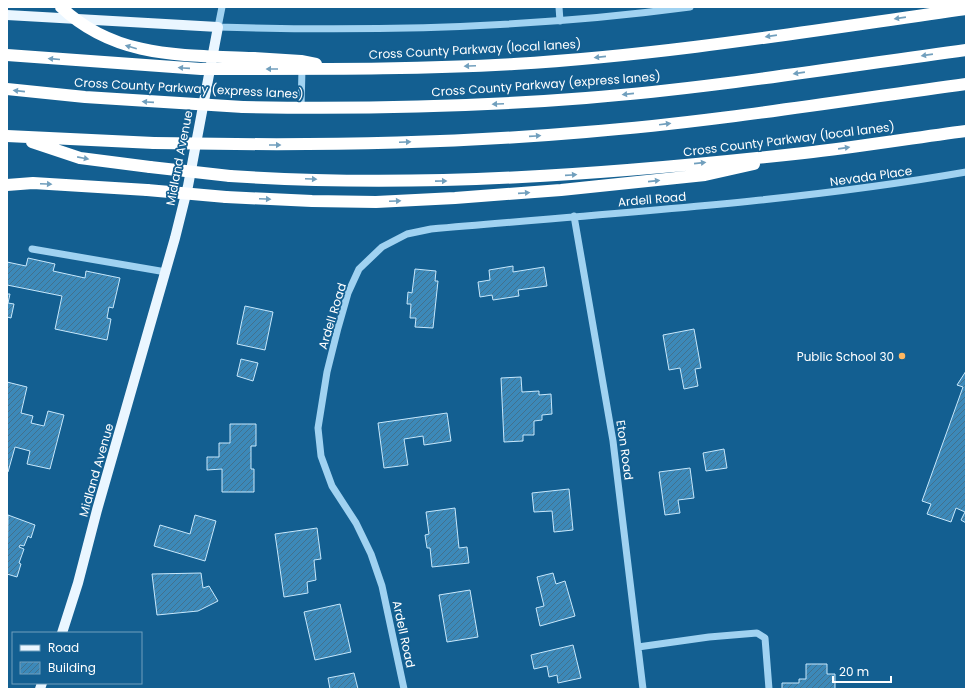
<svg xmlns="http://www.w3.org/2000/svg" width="973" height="696" font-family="Poppins,sans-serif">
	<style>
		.building { fill: url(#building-hatch); stroke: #c7e8fc }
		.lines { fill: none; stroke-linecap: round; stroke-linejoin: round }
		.minor { stroke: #a0d2f1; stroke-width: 7 }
		.major { stroke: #eaf6ff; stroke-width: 10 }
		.highway { stroke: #fff; stroke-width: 12 }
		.highway-bridge { stroke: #fff; stroke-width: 12 }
		.oneway { fill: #719fbd }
		.poi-dot { fill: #ffb760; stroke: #135f91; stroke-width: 1.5 }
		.labels { text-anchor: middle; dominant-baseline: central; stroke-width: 3.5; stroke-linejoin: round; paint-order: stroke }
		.street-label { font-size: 12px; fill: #fff; stroke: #135f91 }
		.poi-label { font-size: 12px; fill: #fff; stroke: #135f91; text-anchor: end }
	</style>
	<defs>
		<pattern id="building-hatch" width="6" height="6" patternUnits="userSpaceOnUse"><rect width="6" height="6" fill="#3c89b9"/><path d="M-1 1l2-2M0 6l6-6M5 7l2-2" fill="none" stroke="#42718d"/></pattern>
	</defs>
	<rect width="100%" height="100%" fill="#135f91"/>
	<!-- building -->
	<path class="building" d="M28 258 55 264 53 271 85 278 86 271 120 278 113 308 109 307 107 318 111 319 107 340 55 329 62 296 7 285V262L26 266Z
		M513 266V272L544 267 547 286 518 290 519 296 493 300 492 295 480 297 478 282 490 280 489 270Z
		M415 269 436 271 435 281H438L433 328 415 327 416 318H410L411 304H407L408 292 412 293Z
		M7 294H10L8 303 14 304 11 318 7 317Z
		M245 306 273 312 265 350 237 344Z
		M694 329 701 368 695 369 698 386 684 389 680 368 669 370 663 335Z
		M241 359 258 363 253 381 237 376Z
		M966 371V523L961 520 965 512 956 508 951 522 927 514 931 504 922 501 963 387 957 385Z
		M521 377 522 392 539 391V395L551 394 552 414 542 415V420L534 421V435H523V441L504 442 501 378Z
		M7 382 27 387 21 413 33 416 31 423 44 426 48 411 64 415 50 469 27 464 30 451 15 447 8 472H7Z
		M447 413 451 441 424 445 423 436 404 439 408 465 384 468 378 423Z
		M230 424H256V446H251V469H254V492H222V469L207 470V457H219V443H230Z
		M724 449 727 468 706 471 703 453Z
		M690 468 694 498 678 500 680 513 665 515 659 472Z
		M569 489 573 530 554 532 552 511 534 512 532 493Z
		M455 508 459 548 467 547 469 563 432 567 430 548H427L425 535 429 534 426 512Z
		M8 515 35 525 31 538 28 536 24 546 20 545 19 547 24 549 19 563 21 564 17 577 7 574Z
		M195 515 216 521 205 561 154 546 160 525 190 534Z
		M317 528 321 559 314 560 316 580 307 582 308 593 284 597 275 534Z
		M201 573 203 588 209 586 218 601 198 611 157 615 152 574Z
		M553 573 556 584 565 581 575 616 540 626 536 608 544 606 537 577Z
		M470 590 478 637 447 642 439 595Z
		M340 604 351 652 315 660 304 612Z
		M573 645 581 678 558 683 557 675 549 677 547 666 534 669 531 655Z
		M806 664H827V674H835V689H782V683H799V679H806Z
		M354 673 358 689H330L328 678Z"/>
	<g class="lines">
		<!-- minor -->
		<path class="minor" d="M222 7 218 27C376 32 533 28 690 7
			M559 7 560 21
			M301 108 302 69
			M574 216 613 441 643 689
			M32 249 166 272
			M638 647 709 637 757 633 765 638 769 689
			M404 689 382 586 371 554 356 523 332 486 321 456 318 428 327 372 338 328 348 293 359 269 382 247 407 234 431 229C610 213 789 203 966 172"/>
		<!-- major -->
		<path class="major" d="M7 15 218 27 188 186 175 238 97 510 78 583 62 633
			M40 689 42 683"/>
		<!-- highway -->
		<path class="highway" d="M253 58 301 61 316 64
			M251 69C339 69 427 69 514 64 666 55 816 30 966 9
			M243 107C358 109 472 107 586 98 713 88 840 67 966 50
			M7 136 154 143
			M32 142 80 158 150 167
			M236 144C353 145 470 142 586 132 713 122 840 101 966 84
			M230 176C422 189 613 174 804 153 858 147 912 138 966 131
			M7 185 33 183 147 190
			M226 197 312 201 376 202 455 198 561 190 705 175 754 164"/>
		<!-- highway-bridge -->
		<path class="highway-bridge" d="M61 7C116 59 183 55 253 58
			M7 55 201 69H251
			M7 89 85 97 243 107
			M154 143 236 144
			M150 167 230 176
			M147 190 226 197"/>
	</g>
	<!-- one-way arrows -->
	<defs><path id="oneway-solid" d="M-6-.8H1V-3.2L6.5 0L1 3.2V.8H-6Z"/></defs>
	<g class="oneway">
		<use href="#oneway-solid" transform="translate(900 18) rotate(172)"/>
		<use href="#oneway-solid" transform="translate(771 36) rotate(172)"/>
		<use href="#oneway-solid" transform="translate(131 47) rotate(-164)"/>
		<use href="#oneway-solid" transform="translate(927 55) rotate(172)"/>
		<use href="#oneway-solid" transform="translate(600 57) rotate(174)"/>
		<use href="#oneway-solid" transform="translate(54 59) rotate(-175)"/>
		<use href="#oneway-solid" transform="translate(470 66) rotate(177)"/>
		<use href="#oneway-solid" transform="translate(184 68) rotate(-176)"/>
		<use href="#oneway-solid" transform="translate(272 69) rotate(-180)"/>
		<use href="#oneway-solid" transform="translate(799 73) rotate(172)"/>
		<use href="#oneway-solid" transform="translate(19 91) rotate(-174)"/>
		<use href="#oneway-solid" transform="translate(628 94) rotate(174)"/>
		<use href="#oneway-solid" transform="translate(148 102) rotate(-176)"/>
		<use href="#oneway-solid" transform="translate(498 104) rotate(177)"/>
		<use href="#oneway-solid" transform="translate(665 124) rotate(-7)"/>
		<use href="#oneway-solid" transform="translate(535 136) rotate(-4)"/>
		<use href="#oneway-solid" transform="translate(405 142) rotate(-2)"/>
		<use href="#oneway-solid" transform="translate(275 145)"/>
		<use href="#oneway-solid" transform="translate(844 148) rotate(-8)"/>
		<use href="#oneway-solid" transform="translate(83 158) rotate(11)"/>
		<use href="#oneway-solid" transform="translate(700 163) rotate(-6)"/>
		<use href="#oneway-solid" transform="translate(571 175) rotate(-4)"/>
		<use href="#oneway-solid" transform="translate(311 179) rotate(2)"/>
		<use href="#oneway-solid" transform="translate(441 181) rotate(-1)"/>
		<use href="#oneway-solid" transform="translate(654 181) rotate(-6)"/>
		<use href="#oneway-solid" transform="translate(46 184) rotate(3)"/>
		<use href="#oneway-solid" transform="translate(524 193) rotate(-4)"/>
		<use href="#oneway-solid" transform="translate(265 199) rotate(2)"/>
		<use href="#oneway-solid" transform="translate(395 201) rotate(-3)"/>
	</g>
	<!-- markers -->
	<circle class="poi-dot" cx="902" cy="356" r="4"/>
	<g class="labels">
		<!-- street labels -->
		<g class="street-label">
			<text transform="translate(475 49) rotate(-3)">Cross County Parkway (local lanes)</text>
			<text transform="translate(546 84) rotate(-4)">Cross County Parkway (express lanes)</text>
			<text transform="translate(189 88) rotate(3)">Cross County Parkway (express lanes)</text>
			<text transform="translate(789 139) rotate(-7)">Cross County Parkway (local lanes)</text>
			<text transform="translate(179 158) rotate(-79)">Midland Avenue</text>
			<text transform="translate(871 176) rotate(-8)">Nevada Place</text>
			<text transform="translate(652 199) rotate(-5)">Ardell Road</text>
			<text transform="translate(332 316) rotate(-73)">Ardell Road</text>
			<text transform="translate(625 450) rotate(82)">Eton Road</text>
			<text transform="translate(96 470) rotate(-74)">Midland Avenue</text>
			<text transform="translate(404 634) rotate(78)">Ardell Road</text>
		</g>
		<!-- poi labels -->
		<g class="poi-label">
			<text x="894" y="356">Public School 30</text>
		</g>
	</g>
	<!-- border -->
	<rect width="973" height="696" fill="none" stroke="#ffffff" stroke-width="16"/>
	<!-- legend -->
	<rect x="12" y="632" width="130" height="52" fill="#135f91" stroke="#719fbd"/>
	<rect x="20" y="645" width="20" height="6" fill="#eaf6ff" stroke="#719fbd"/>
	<text x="48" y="652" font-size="12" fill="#ffffff">Road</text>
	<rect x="20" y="662" width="20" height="12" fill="url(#building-hatch)" stroke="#719fbd"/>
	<text x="48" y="672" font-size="12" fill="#ffffff">Building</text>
	<!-- scale -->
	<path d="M833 676v6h58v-6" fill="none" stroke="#ffffff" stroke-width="2"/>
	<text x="839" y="676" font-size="12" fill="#ffffff" stroke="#135f91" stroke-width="3" paint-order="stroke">20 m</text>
</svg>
